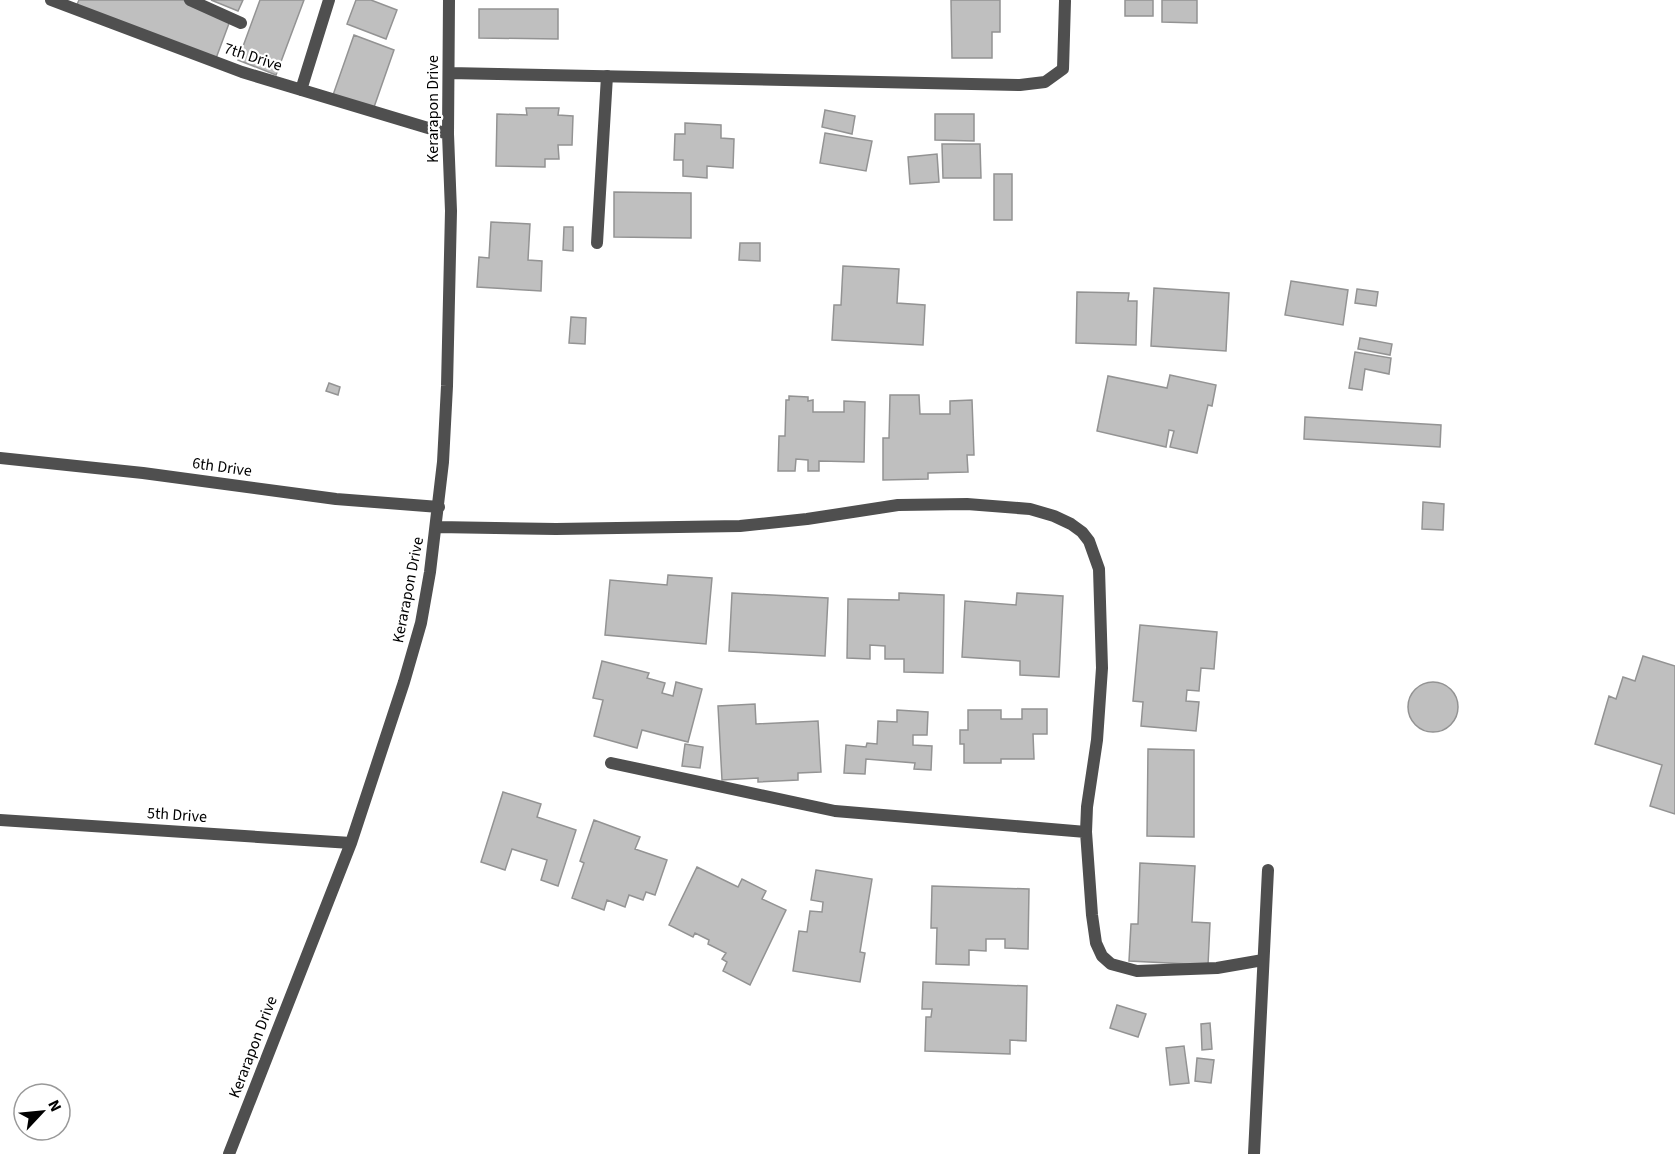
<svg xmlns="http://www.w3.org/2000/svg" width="1675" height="1154" font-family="'Source Sans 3',sans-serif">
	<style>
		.building { fill: #bfbfbf; stroke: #939393; stroke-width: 1.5 }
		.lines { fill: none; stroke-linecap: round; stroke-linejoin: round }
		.service { stroke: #4f4f4f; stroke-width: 12 }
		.minor { stroke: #4f4f4f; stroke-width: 12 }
		.labels { text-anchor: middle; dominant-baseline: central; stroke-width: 4.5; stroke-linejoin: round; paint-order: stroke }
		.street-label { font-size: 16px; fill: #000; stroke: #fff }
	</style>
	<rect width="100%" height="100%" fill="#fff"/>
	<!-- building -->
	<path class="building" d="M79 0H183L231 18 215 61 75 9Z
		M211 0H243L238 11Z
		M260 0H304L276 75 238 60Z
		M356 0H371L397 10 386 39 347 24Z
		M951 0H1000V32H992V58H952Z
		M1125 0H1153V16H1125Z
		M1162 0H1197V23L1162 22Z
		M479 9H558V39L479 38Z
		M354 35 394 50 373 110 333 95Z
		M526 108H559L558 115 573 116 572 145H558L559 159H545V167L496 166 497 114 527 115Z
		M825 110 855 116 852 134 822 127Z
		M935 114H974V141L935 140Z
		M685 123 721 125V138L734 139 733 168 707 166V178L683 176V160H674L675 134H685Z
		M825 133 872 141 866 171 820 163Z
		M942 144H980L981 178H943Z
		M937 154 939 182 910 184 908 157Z
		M994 174H1012V220H994Z
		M614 192 691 193V238L614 237Z
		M491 222 530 224 528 260 542 261 541 291 477 287 479 257 489 258Z
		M564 227H573V251L563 250Z
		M740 243H760V261L739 260Z
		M843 266 899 269 897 303 925 305 923 345 832 340 834 305H841Z
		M1291 281 1348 290 1343 325 1285 315Z
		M1154 288 1229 293 1226 351 1151 346Z
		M1357 289 1378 292 1376 306 1355 303Z
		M1077 292 1129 293 1128 301H1137L1136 345 1076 343Z
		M571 317 586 318 585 344 569 343Z
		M1360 338 1392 344 1390 355 1358 349Z
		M1355 352 1391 358 1389 374 1365 369 1362 390 1349 388Z
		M1170 375 1216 385 1212 406 1208 405 1197 453 1170 447 1174 431 1169 430 1166 447 1097 431 1108 376 1167 388Z
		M329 383 340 387 338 395 326 391Z
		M890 395H919L920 414H950V401L972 400 974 455H967L968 472 928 473V479L883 480V438H889Z
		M789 396 808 397V401L813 400V412H844V401L865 402 864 462 819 461V471H808V460L796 459 795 471H778L779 436H785L786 400H789Z
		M1305 417 1441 425 1440 447 1304 439Z
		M1423 502 1444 504 1443 530 1422 529Z
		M668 575 712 578 706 644 605 635 610 580 667 585Z
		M732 593 828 598 825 656 729 651Z
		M899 593 944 595 943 673 904 672V659H885V646L870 645V659L847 658 848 599 899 600Z
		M1017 593 1063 596 1059 677 1020 675V661L962 657 965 601 1016 605Z
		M1140 625 1217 632 1214 669 1201 668 1199 691 1187 690 1186 701 1199 702 1196 731 1141 726 1143 702 1133 701Z
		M1643 656 1675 666V814L1650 806 1662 765 1595 744 1609 696 1616 699 1623 677 1635 681Z
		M602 661 649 673 647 678 665 683 662 693 673 696 676 682 702 689 688 742 642 730 637 748 594 736 603 700 593 698Z
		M1408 707a25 25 0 1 1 50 0a25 25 0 1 1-50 0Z
		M755 704 756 724 818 721 821 772 798 773V780L758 782V778L722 780 718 706Z
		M1022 709H1047V734H1033L1034 759H1001V763H964V744H960V730H968V710H1001V719H1022Z
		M897 710 928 712 927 735H913V745L932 746 931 770 914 769 915 763 866 759 865 774 844 773 846 745 866 747 867 743 877 744 878 721 897 722Z
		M685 744 703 747 700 768 682 766Z
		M1148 749 1194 750V837L1147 836Z
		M503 792 541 804 537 817 576 830 558 886 541 880 547 860 512 849 505 870 481 862Z
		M594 820 640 837 635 849 667 860 655 895 646 892 643 900 629 895 625 907 607 900 604 910 572 898 584 863 580 861Z
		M1140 863 1195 866 1192 922 1210 923 1208 965 1129 961 1131 924H1138Z
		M697 867 738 887 742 879 766 891 762 899 786 910 750 985 723 971 727 962 722 959 726 953 708 944 709 940 695 933 693 937 669 925Z
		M816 870 872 879 860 952 865 953 860 982 793 971 799 931 807 932 810 911 822 912 823 902 811 900Z
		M932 886 1029 889 1028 949 1005 948V939H986V951L969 950V965L936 964 937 928H931Z
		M923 982 1027 986 1026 1041 1010 1040V1054L925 1051 926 1017H931L932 1009H922Z
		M1117 1005 1146 1014 1138 1037 1110 1028Z
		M1210 1023 1212 1049 1202 1050 1201 1024Z
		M1184 1046 1189 1083 1170 1085 1166 1048Z
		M1197 1058 1214 1060 1211 1083 1195 1081Z"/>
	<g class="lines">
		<!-- service -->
		<path class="service" d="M597 243 607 76"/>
		<!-- minor -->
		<path class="minor" d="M51 0 242 72 448 134
			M190 0 241 23
			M449 73 1020 85 1045 82 1063 69 1065 1
			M301 90 329 0
			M0 458 143 473 336 499 439 507
			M437 527 556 529 740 526 807 519 898 505 967 504 1030 509 1054 516 1071 524 1082 532 1089 541 1099 569 1102 668 1097 740 1087 807 1086 832 1092 915 1096 943 1102 956 1111 964 1137 971 1217 968 1263 960
			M611 763 835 811 1086 832
			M0 820 351 843
			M229 1154 351 843 404 682 421 623 430 572 443 462 447 386 451 211 448 134 449 0
			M1254 1154 1268 870"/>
	</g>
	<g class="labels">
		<!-- street labels -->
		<g class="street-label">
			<text transform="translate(253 57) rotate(18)">7th Drive</text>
			<text transform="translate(433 109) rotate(-90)">Kerarapon Drive</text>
			<text transform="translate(222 467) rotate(8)">6th Drive</text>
			<text transform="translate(408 590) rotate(-79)">Kerarapon Drive</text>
			<text transform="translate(177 815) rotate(4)">5th Drive</text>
			<text transform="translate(253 1047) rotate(-69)">Kerarapon Drive</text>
		</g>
	</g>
	<!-- north arrow -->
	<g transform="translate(42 1112) rotate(64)"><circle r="28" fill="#ffffff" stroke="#999999" stroke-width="1.5"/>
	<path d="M0-4.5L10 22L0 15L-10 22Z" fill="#000000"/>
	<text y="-9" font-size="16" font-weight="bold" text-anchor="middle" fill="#000000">N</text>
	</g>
</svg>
